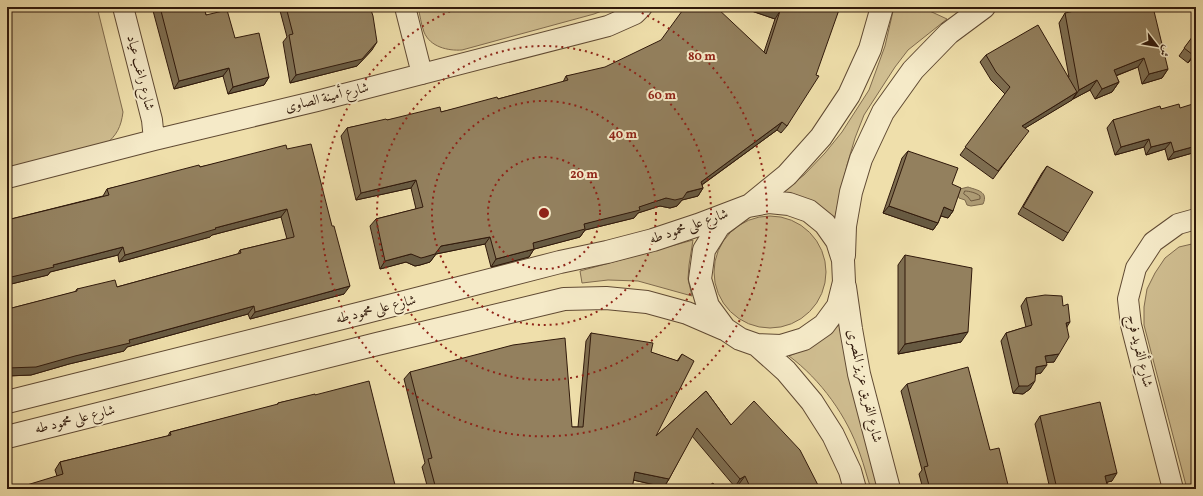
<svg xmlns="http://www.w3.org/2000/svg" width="1203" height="496" font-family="Vollkorn,Amiri,serif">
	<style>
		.green { fill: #cfbd90; stroke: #806b4e }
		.water { fill: #ae9c75; stroke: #7c684b }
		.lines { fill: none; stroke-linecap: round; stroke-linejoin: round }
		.shore { stroke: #6f5a40; stroke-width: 1 }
		.minor-casing { stroke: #604a33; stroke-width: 22 }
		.tertiary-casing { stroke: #604a33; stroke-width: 24 }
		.minor { stroke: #f5eac8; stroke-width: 20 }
		.tertiary { stroke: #f5eac8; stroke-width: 22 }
		.wall { fill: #7e6e51; stroke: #30190b }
		.shaded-wall { fill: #675a42; stroke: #30190b }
		.building { fill: #93805e; stroke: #30190b }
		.ring { fill: none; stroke: #8f2418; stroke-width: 2; stroke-dasharray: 2 4 }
		.labels { text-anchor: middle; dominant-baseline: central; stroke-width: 4; stroke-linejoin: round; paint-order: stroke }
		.street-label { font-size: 14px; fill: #30190b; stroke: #f5eac8 }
		.centre { fill: #8f2418; stroke: #f5eac8; stroke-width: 2 }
		.ring-label { font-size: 12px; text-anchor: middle; font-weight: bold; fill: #8f2418; stroke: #f5eac8; stroke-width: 4; stroke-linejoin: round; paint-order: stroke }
	</style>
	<rect width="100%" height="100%" fill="#efdfab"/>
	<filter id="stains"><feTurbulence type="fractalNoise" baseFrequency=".005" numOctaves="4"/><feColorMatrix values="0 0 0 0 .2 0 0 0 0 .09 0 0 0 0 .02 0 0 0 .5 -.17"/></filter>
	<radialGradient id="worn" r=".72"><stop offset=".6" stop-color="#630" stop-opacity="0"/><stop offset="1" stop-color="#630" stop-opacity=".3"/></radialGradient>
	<!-- green -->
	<path class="green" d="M7 7H97L123 112C121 127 117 135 105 145L7 170Z
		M418 7H612L594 14 462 50C448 51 430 47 424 32 421 24 420 15 418 7Z
		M894 7H921L947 19 908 50 895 67 864 115 855 138 847 165 834 221 781 193 804 175 825 153 842 132 869 90 885 46Z
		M714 272a56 56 0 1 1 112 0a56 56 0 1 1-112 0Z
		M693 240 689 265 688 279 692 296 638 281 608 280 582 283 580 271Z
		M1196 243V489H1187L1144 325V307L1147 289 1155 273 1165 258 1179 247Z
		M841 323 881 489H871C867 477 864 465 860 454 847 416 821 380 789 356 810 348 824 338 841 323Z"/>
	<!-- water -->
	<path class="water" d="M968 187C976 190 989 191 983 204L971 206 967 205 965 200 959 198 956 190Z"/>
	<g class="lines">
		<!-- shore -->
		<path class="shore" d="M965 191C969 191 977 193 980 196V199L971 201 968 197 964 194Z"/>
		<defs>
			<path id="minor" d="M123 7 152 120 154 140
				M405 7 422 74
				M7 178 154 140 317 101 608 26 635 14 642 7
				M1173 489 1131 325 1128 299 1136 268 1153 242 1178 224 1196 219"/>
			<path id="tertiary" d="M749 206 787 175 821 137 849 95 870 49 882 7
				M844 255 845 226 851 192 861 159 883 112 913 70 949 33 984 7
				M845 287 851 329 859 374 889 489
				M757 345 786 371 812 402 833 435 850 471 855 489
				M7 402 366 312 560 262 607 252 653 240 698 225 748 206 769 202 789 204 809 211 825 224 837 241 843 260 844 282 838 306 824 325 804 339 781 346 757 345 740 339 725 329 708 306 700 279 704 250 719 226 742 209
				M7 437 377 344 564 299 606 298 647 302 687 313 724 329"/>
		</defs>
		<!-- minor casing -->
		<use href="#minor" class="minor-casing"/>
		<!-- tertiary casing -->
		<use href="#tertiary" class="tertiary-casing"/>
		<!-- minor -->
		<use href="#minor" class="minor"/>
		<!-- tertiary -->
		<use href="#tertiary" class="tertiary"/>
	</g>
	<!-- wall -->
	<path class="wall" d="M152 7H204L206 15 235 38 269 77 264 85 228 94 223 76 174 89Z
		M279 7H370L372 50 357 66 290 83 283 42 287 37Z
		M740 7H840L787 126 781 133 777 130 702 185 703 188 698 196 682 200 677 206 670 208 660 206 638 213 634 218 585 230 580 237 534 249 529 257 491 267 485 244 436 254 430 262 420 265 415 266 406 262 380 269 370 226 376 219 416 209 411 188 356 200 341 136 347 128 387 120 441 112 498 99 563 82 566 76 764 52 775 19Z
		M1065 13 1168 69 1162 78 1142 84 1138 67 1116 76 1119 82 1112 92 1095 99 1090 90 1073 99 1025 128 1023 138 993 179 960 155 1005 94 991 80 980 62 986 55 1069 77 1059 23Z
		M1196 32V53L1188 63 1179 56Z
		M1180 108 1196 152 1168 160 1165 149 1146 155 1144 147 1115 155 1107 128 1113 120 1161 109Z
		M287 149 344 294 250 319 248 314 127 347 124 351 69 364 31 375 7 376V307L8 309 75 292 77 289 117 287 238 254 240 250 287 239 281 217 212 235 210 237 119 262 118 255 50 272 48 275 7 285V220L103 196 107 189 200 167Z
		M908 151 952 184 953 211 948 218 941 216 938 223 933 230 883 213 902 158Z
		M1047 166 1068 233 1063 241 1018 214 1042 173Z
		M905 255 961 342 898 354V265Z
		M1026 298 1063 306 1067 327 1054 362H1046L1041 373 1036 374 1030 389 1023 394 1013 393 1001 341 1006 333 1026 327 1021 306Z
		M591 333 677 361 682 354 656 436 706 391 731 425 820 489H742L739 484 735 487 692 436 669 479 664 487 633 480 632 489H428L422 467 425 463 404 379 410 372 572 427H578L586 341Z
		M907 384 990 450 1009 489H923L919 474 922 470 901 391Z
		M315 395 396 489 57 476 55 470 60 462 168 436 170 432 277 405 278 403Z
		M1040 416 1112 481 1107 482 1108 489H1050L1035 424Z"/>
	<!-- shaded-wall -->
	<path class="shaded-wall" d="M740 7H768L780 11 775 19Z
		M377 42 372 50 357 66 290 83 296 75Z
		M1196 52V53L1188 63 1193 55Z
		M1144 58 1138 67 1107 79 1114 70Z
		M229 68 223 76 174 89 179 81Z
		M1168 69 1162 78 1142 84 1149 74Z
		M269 77 264 85 228 94 233 87Z
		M1097 80 1090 90 1073 99 1079 90Z
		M1119 82 1112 92 1095 99 1102 89Z
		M1077 92 1072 100 1017 133 1022 126Z
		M782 122 777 130 696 189 701 182Z
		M1149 139 1144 147 1115 155 1121 147Z
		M1171 142 1165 149 1146 155 1151 147Z
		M1196 146V152L1168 160 1174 152Z
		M416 180 411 188 356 200 361 193Z
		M703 188 698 196 682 200 677 206 670 208 660 206 638 213 634 218 585 230 580 237 527 251 533 243 584 224 666 198Z
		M889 206 938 223 933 230 883 213Z
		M944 207 953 211 948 218 938 215Z
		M287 209 281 217 212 235 210 237 119 262 125 255 215 228Z
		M490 237 485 244 436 254 430 262 420 265 415 266 406 262 380 269 385 261 441 246Z
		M123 247 118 255 50 272 48 275 7 285V278L53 265Z
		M534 249 529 257 491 267 496 259Z
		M350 286 344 294 250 319 255 312Z
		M254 306 248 314 127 347 124 351 69 364 31 375 7 376V368L129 340Z
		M1070 322 1065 330 1066 323Z
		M968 332 961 342 898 354 905 344Z
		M1059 354 1054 362 1040 363 1045 356Z
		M1047 365 1041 373 1031 375 1036 367Z
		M1035 381 1030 389 1023 394 1013 393 1019 386Z
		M635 472 669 479 664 487 629 479Z
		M1117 473 1112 481 1100 484 1105 476Z
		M745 476 739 484 735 487 740 479Z
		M602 486 600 489H558Z"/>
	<!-- building -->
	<path class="building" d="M160 7H204L206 15 227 10 235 38 259 33 269 77 233 87 229 68 179 81Z
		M286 7H370L373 16 377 42 362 59 296 75 289 35 293 34Z
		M685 7H716L766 54 780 11 768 7H840L816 75 819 76 787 126 782 122 701 182 703 188 687 192 683 198 675 200 666 198 639 207 640 210 584 224 585 229 533 243 534 249 496 259 490 237 441 246 435 254 425 257 421 258 411 254 385 261 376 219 423 207 416 180 361 193 347 128 386 119 387 120 440 107 441 112 497 97 498 99 568 80 566 76 605 67 661 40Z
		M1092 7H1153L1168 69 1149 74 1144 58 1114 70 1119 82 1102 89 1097 80 1079 90 1065 13Z
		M1038 25 1077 92 1022 126 1029 131 998 171 965 147 1010 87 996 72 986 55Z
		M1196 32V52L1193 55 1184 48Z
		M1196 103V146L1174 152 1171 142 1151 147 1149 139 1121 147 1113 120 1160 106 1161 109 1179 104 1180 108Z
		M311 144 332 226H334L350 286 255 312 254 306 129 340 130 343 75 356 36 367 7 368V307L8 309 77 291V289L115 280 117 287 241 253 240 250 294 237V236L287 209 215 228 216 229 125 255 123 247 53 265 54 267 7 278V220L109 195 107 189 199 165 200 167 286 145 287 149Z
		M908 151 958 168 952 184 961 188 953 211 944 207 938 223 889 206Z
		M1047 166 1093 192 1068 233 1023 207Z
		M905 255 972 268 968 332 905 344Z
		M1045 295 1062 296 1063 306 1068 304 1070 322 1066 323 1069 337 1059 354 1045 356 1047 365 1036 367 1035 381 1028 386H1019L1006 333 1032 325 1026 298Z
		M591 333 653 343 651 352 678 361 682 354 694 361 656 436 706 391 731 425 754 401 800 450 820 489H751L745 476 740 479 697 428 669 479 635 472 632 489H601L602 486 558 489H436L428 459 432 458 410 372 513 345 565 338 572 427H583Z
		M968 367 990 450 999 448 1009 489H930L924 467 928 466 907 384Z
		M369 381 396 489H16L17 488 63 474 60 462 171 435 170 432 278 404V403L315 394V395Z
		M1100 402 1117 473 1105 476 1108 489H1057L1040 416Z
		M713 483 717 489H704Z"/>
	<!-- distance rings -->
	<g class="ring">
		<circle cx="544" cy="213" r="56"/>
		<circle cx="544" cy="213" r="112"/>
		<circle cx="544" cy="213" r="167"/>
		<path d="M631 8A223 223 0 1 1 457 8"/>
	</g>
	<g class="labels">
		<!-- street labels -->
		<g class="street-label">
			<text transform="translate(140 73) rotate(76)">شارع راغب عياد</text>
			<text transform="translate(327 98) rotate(-14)">شارع أمينة الصاوى</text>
			<text transform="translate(689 227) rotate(-19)">شارع على محمود طه</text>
			<text transform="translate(376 310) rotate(-14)">شارع على محمود طه</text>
			<text transform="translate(1139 351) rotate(77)">شارع ألفريد فرج</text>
			<text transform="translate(864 386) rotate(77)">شارع الفريق عزيز المصرى</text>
			<text transform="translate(75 420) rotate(-14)">شارع على محمود طه</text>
		</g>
	</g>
	<circle cx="544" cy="213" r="6" class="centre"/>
	<g class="ring-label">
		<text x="702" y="60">80 m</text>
		<text x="662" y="99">60 m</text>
		<text x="623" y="138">40 m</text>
		<text x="584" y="178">20 m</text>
	</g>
	<!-- margin -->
	<rect width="1203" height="496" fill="none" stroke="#efdfab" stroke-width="24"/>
	<rect x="8" y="8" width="1187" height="480" fill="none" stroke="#30190b" stroke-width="2"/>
	<rect x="12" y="12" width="1179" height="472" fill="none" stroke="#30190b"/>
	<!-- north arrow -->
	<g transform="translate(1157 46) rotate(121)" stroke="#f5eac8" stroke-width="3" paint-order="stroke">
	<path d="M0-3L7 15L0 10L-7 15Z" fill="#30190b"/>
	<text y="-6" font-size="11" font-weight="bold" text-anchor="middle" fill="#30190b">ش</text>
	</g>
	<rect width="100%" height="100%" filter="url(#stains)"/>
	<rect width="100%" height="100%" fill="url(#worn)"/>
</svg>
